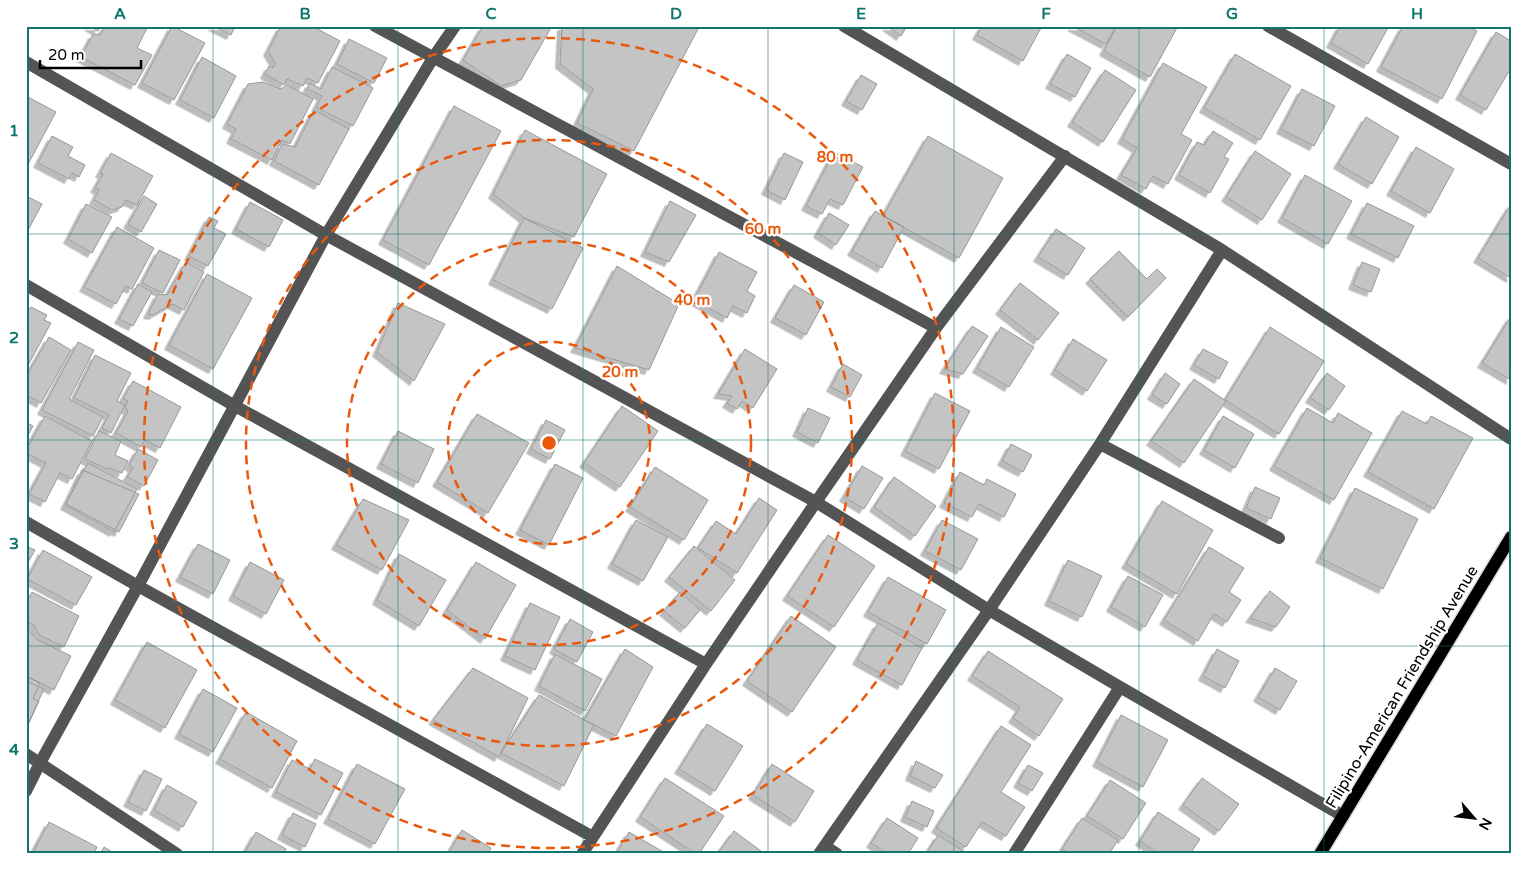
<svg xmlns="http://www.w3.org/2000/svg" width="1537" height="880" font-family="'Varela Round',sans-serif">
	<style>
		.building { fill: #c4c4c4; stroke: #989898; filter: url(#shadow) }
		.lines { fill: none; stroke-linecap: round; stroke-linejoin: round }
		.major-casing { stroke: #dbdbdb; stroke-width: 15 }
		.minor { stroke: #545454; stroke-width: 12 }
		.major { stroke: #000; stroke-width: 12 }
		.grid { fill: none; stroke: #0f766e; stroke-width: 1; stroke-opacity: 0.55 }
		.ring { fill: none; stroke: #e8590c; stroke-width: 2.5; stroke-dasharray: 9 6 }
		.labels { text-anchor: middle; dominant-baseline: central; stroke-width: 4.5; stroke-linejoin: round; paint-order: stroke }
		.street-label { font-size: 16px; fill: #000; stroke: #fff }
		.centre { fill: #e8590c; stroke: #fff; stroke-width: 2.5 }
		.ring-label { font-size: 15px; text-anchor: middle; font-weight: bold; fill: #e8590c; stroke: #fff; stroke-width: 4.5; stroke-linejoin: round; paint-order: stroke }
		.neatline { fill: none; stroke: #0f766e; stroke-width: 2 }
		.grid-label { font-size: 16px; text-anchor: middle; font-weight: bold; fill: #0f766e }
	</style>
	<defs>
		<filter id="shadow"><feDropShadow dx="-4.5" dy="4.5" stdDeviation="0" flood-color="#0004"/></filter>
	</defs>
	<rect width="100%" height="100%" fill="#fff"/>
	<!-- building -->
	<path class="building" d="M89 26H100L98 31Z
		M105 26H148L137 48 152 55 135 85 81 57 93 34 100 35Z
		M172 26 205 43 174 100 142 83Z
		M213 26H235L231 35Z
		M281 26H312L340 41 318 83 307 78 303 86 287 79 284 85 265 74 269 66 273 68 275 63 268 51Z
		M483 26H552L521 80 501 86 463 60Z
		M562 26H692L698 29 634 151 577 123 593 89 560 64Z
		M887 26H907L901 36Z
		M982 26H1042L1023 61 977 35Z
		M1072 26H1116L1106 44Z
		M1117 26H1178L1150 77 1104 51Z
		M1340 26H1389L1368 64 1331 43Z
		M1403 26H1468L1477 31 1442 99 1381 67Z
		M1496 32 1511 41V68L1486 110 1460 95Z
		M349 39 387 58 374 83 337 64Z
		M1067 54 1091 68 1075 97 1050 84Z
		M1235 54 1291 86 1260 140 1204 108Z
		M202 57 236 76 214 118 180 100Z
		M1163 63 1207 87 1181 134 1192 140 1168 184 1153 176 1146 189 1121 175 1137 148 1122 139Z
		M332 67 373 88 353 126 316 107 322 96 307 89 310 83 321 89Z
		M1105 70 1136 90 1103 142 1072 122Z
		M861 75 877 84 862 110 846 101Z
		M263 82 281 89 287 85 313 99 290 144 282 140 272 160 231 139 236 129 227 124 248 84Z
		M1302 89 1335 106 1314 146 1281 129Z
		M26 96 56 112 26 168Z
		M454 106 501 131 429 265 383 240Z
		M314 110 349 129 319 185 274 161 282 144 295 147Z
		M1366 117 1399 137 1372 184 1338 164Z
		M525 130 607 174 574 237 524 218 493 194Z
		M1213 131 1233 143 1224 157 1229 159 1210 193 1179 175 1197 142 1204 145Z
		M52 136 73 147 68 156 85 165 79 177 72 173 69 179 38 163Z
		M928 136 1003 178 959 258 883 216Z
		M1416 147 1454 169 1430 213 1391 191Z
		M1255 151 1291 174 1262 220 1226 197Z
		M834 152 863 167 843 205 830 199 822 214 806 206Z
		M111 153 153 176 137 205 126 200 122 207 112 210 94 200 99 190 95 188 103 174 100 173Z
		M784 153 803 162 785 200 766 190Z
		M1305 175 1352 201 1328 244 1282 218Z
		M26 196 42 204 26 234Z
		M144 196 157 204 141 232 128 224Z
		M670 201 696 215 669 262 645 252Z
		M250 202 283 220 269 247 236 229Z
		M1367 203 1414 226 1398 258 1351 234Z
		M86 204 112 217 92 253 68 239Z
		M1511 204V278L1478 258Z
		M875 211 904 227 882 268 852 251Z
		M829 213 849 225 836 245 818 233Z
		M209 217 218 221 214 228 226 234 208 266 189 256Z
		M524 218 583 248 552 309 493 280Z
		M117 227 154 248 132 289 126 286 116 304 84 287Z
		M1056 229 1085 248 1068 275 1038 257Z
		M159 250 180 260 163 293 142 283Z
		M1119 251 1147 279 1157 269 1166 278 1128 317 1090 279Z
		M719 252 757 272 747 291 755 296 747 313 733 306 727 318 694 300Z
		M186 262 204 272 184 310 172 304 153 315 148 314 158 294 167 295Z
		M1362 262 1380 269 1371 292 1353 285Z
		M617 266 679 304 649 370 575 348Z
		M207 274 252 298 213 369 169 345Z
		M1020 283 1059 313 1038 340 1000 310Z
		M138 284 152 292 133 326 119 319Z
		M794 285 824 302 806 335 775 318Z
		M398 303 445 324 414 381 377 352Z
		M31 307 47 315 44 320 51 323 26 369V314Z
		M1511 316V380L1482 363Z
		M972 326 988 336 963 374 944 369Z
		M1001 327 1034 347 1009 387 977 368Z
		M1270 327 1324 361 1279 434 1225 400Z
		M49 337 71 350 41 403 26 395V377Z
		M1073 339 1107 360 1087 391 1055 370Z
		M78 342 94 350 69 399 103 417 93 436 42 410Z
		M745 349 777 369 753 408 742 401 737 409 727 403 732 396 718 394Z
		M1203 349 1228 362 1219 379 1194 365Z
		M95 355 131 373 117 401 125 405 111 433 102 428 109 415 74 398Z
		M843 364 862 375 850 397 831 387Z
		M1165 373 1180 384 1167 404 1152 395Z
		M1327 373 1345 386 1329 410 1310 398Z
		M1194 379 1226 401 1184 463 1151 441Z
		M133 381 181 407 160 448 145 440 141 447 116 433 128 411 125 407 128 401 123 399Z
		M935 393 970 411 939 469 905 451Z
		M622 406 658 431 620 487 584 463Z
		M808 408 830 418 818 443 797 432Z
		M1307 408 1333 423 1338 413 1372 433 1334 500 1274 466Z
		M1402 411 1427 424 1431 416 1473 438 1434 509 1368 472Z
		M477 414 529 443 488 513 437 482Z
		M45 416 92 441 72 479 60 473 45 502 29 494 46 463 26 453V450Z
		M1223 416 1254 434 1235 468 1204 450Z
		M546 420 565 430 550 459 531 449Z
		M26 422 33 426 26 439Z
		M99 431 121 441 115 455 128 461 122 473 110 468 107 469 85 459Z
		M398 431 434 449 418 483 381 464Z
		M1011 444 1032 455 1023 472 1002 461Z
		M138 449 158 460 144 486 127 477 133 468 129 465Z
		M88 463 137 489 114 532 65 505Z
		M555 464 583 478 549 545 520 530Z
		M862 466 883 478 864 509 844 497Z
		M655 467 708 500 684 540 630 507Z
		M82 470 139 494 119 532 66 504Z
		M960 472 984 485 987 479 1016 494 1004 517 979 504 972 517 944 503Z
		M894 477 936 506 915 536 874 507Z
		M1255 487 1280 498 1271 519 1246 508Z
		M1355 488 1418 519 1383 589 1320 558Z
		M759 498 777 510 737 573 698 548 716 521 736 534Z
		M363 499 409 520 382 570 336 545Z
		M1162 501 1213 530 1177 594 1126 564Z
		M636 520 668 537 643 581 612 564Z
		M942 520 978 539 961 570 925 551Z
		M828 535 875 566 834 627 787 596Z
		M198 544 230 560 213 594 180 577Z
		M26 546 35 550 26 566Z
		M694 546 735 580 711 611 669 577Z
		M1209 547 1244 568 1229 592 1241 600 1227 622 1214 614 1198 641 1164 620Z
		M43 550 92 577 76 605 27 579Z
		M399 554 446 580 419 626 377 600Z
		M1068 560 1102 576 1082 617 1049 601Z
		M250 562 284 580 266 614 233 596Z
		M476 562 516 585 485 639 447 610Z
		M1128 576 1163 595 1145 627 1111 607Z
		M888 577 946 610 927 644 868 612Z
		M1270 591 1290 607 1276 627 1250 618Z
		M32 592 79 616 64 647 39 635 34 625 26 621V603Z
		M680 592 700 610 685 628 664 611Z
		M530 603 560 617 535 670 505 656Z
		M791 616 836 647 792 712 747 681Z
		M570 619 593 632 577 662 554 649Z
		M878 623 922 648 902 685 857 660Z
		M26 627 36 639 71 656 54 690 26 676Z
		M147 642 197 670 165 728 115 700Z
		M625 649 653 667 616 736 584 720Z
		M1217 649 1239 661 1225 688 1203 676Z
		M988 651 1063 699 1039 736 1013 718 1020 707 972 676Z
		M555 654 602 679 585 711 539 686Z
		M473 668 528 698 499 757 433 720Z
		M1275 668 1297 681 1280 710 1258 697Z
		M26 676 40 683 33 699 39 701 29 723 26 722Z
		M26 681 44 689 27 726 26 725Z
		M203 689 237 708 213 752 179 734Z
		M539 695 594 725 564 786 501 753Z
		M246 712 297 741 272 788 220 759Z
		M1121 715 1168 740 1143 787 1097 762Z
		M707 724 743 746 715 791 679 769Z
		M1001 726 1031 745 1001 792 1025 807 1006 836 982 822 966 847 936 828Z
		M315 759 343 773 321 815 276 792 292 760 310 769Z
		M916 761 943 775 935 788 910 776Z
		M357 764 405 789 375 844 328 819Z
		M772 764 814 791 795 822 753 795Z
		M1028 765 1043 773 1032 791 1018 783Z
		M144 770 162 779 146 811 128 802Z
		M665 778 724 816 699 854H696L640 817Z
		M1202 778 1239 804 1219 831 1183 805Z
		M1110 780 1146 803 1123 839 1087 816Z
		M167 785 197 802 183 827 154 810Z
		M912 801 934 811 927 827 905 817Z
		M1158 812 1200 839 1190 854H1160L1140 841Z
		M293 813 316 824 305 847 282 835Z
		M887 818 918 838 908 854H888L871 843Z
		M1082 818 1118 840 1109 854H1070L1062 849Z
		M49 822 97 847 94 854H32Z
		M462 830 491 848 488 854H448Z
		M734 831 765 854H717Z
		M256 832 286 849 284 854H244Z
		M629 832 667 854H616Z
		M938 835 968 854H926Z
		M104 847 116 854H100Z"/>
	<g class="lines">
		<defs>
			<path id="major" d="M1320 854 1511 537"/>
		</defs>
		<!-- major casing -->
		<use href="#major" class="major-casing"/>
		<!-- minor -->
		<path class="minor" d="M375 26 936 328
			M844 26 1222 250 1511 439
			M1268 26 1511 164
			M26 62 326 235 816 502 989 610 1120 687 1343 816
			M26 285 235 406 706 664
			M1100 444 1279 538
			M26 522 138 586 593 837
			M26 754 177 854
			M26 791 40 763 138 586 326 235 433 58 455 26
			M825 846 837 854
			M582 854 706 664 816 502 936 328 1065 156
			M819 854 989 610 1100 444 1222 250
			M1014 854 1120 687"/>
		<!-- major -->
		<use href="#major" class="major"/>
	</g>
	<!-- grid -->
	<path class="grid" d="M213 26V854M398 26V854M583 26V854M768 26V854M954 26V854M1139 26V854M1324 26V854M26 234H1511M26 440H1511M26 646H1511"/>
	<!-- distance rings -->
	<g class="ring">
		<circle cx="549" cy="443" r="101"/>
		<circle cx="549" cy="443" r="202"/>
		<circle cx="549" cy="443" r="303"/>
		<circle cx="549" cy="443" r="405"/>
	</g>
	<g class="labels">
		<!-- street labels -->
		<g class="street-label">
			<text transform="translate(1402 687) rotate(-59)">Filipino-American Friendship Avenue</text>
		</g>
	</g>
	<circle cx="549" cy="443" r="8" class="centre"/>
	<g class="ring-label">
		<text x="835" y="162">80 m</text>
		<text x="763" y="234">60 m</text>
		<text x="692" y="305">40 m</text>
		<text x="620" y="377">20 m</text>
	</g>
	<!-- border -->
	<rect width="1537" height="880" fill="none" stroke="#ffffff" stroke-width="55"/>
	<!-- north arrow -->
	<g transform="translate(1474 818) rotate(118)" stroke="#ffffff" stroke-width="4" paint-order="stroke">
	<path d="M0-4L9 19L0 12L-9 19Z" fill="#000000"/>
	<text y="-8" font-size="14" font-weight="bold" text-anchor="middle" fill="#000000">N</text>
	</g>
	<!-- scale -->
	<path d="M40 60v8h101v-8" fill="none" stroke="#000000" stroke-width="2.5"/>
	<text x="48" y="60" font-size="15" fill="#000000" stroke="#ffffff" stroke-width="4" paint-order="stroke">20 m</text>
	<rect x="28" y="28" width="1482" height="824" class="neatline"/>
	<g class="grid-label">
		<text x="120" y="19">A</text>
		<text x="305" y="19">B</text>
		<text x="491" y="19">C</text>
		<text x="676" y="19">D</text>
		<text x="861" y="19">E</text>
		<text x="1046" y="19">F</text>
		<text x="1232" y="19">G</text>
		<text x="1417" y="19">H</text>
		<text x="14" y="136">1</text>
		<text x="14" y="343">2</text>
		<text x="14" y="549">3</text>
		<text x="14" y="755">4</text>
	</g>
</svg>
